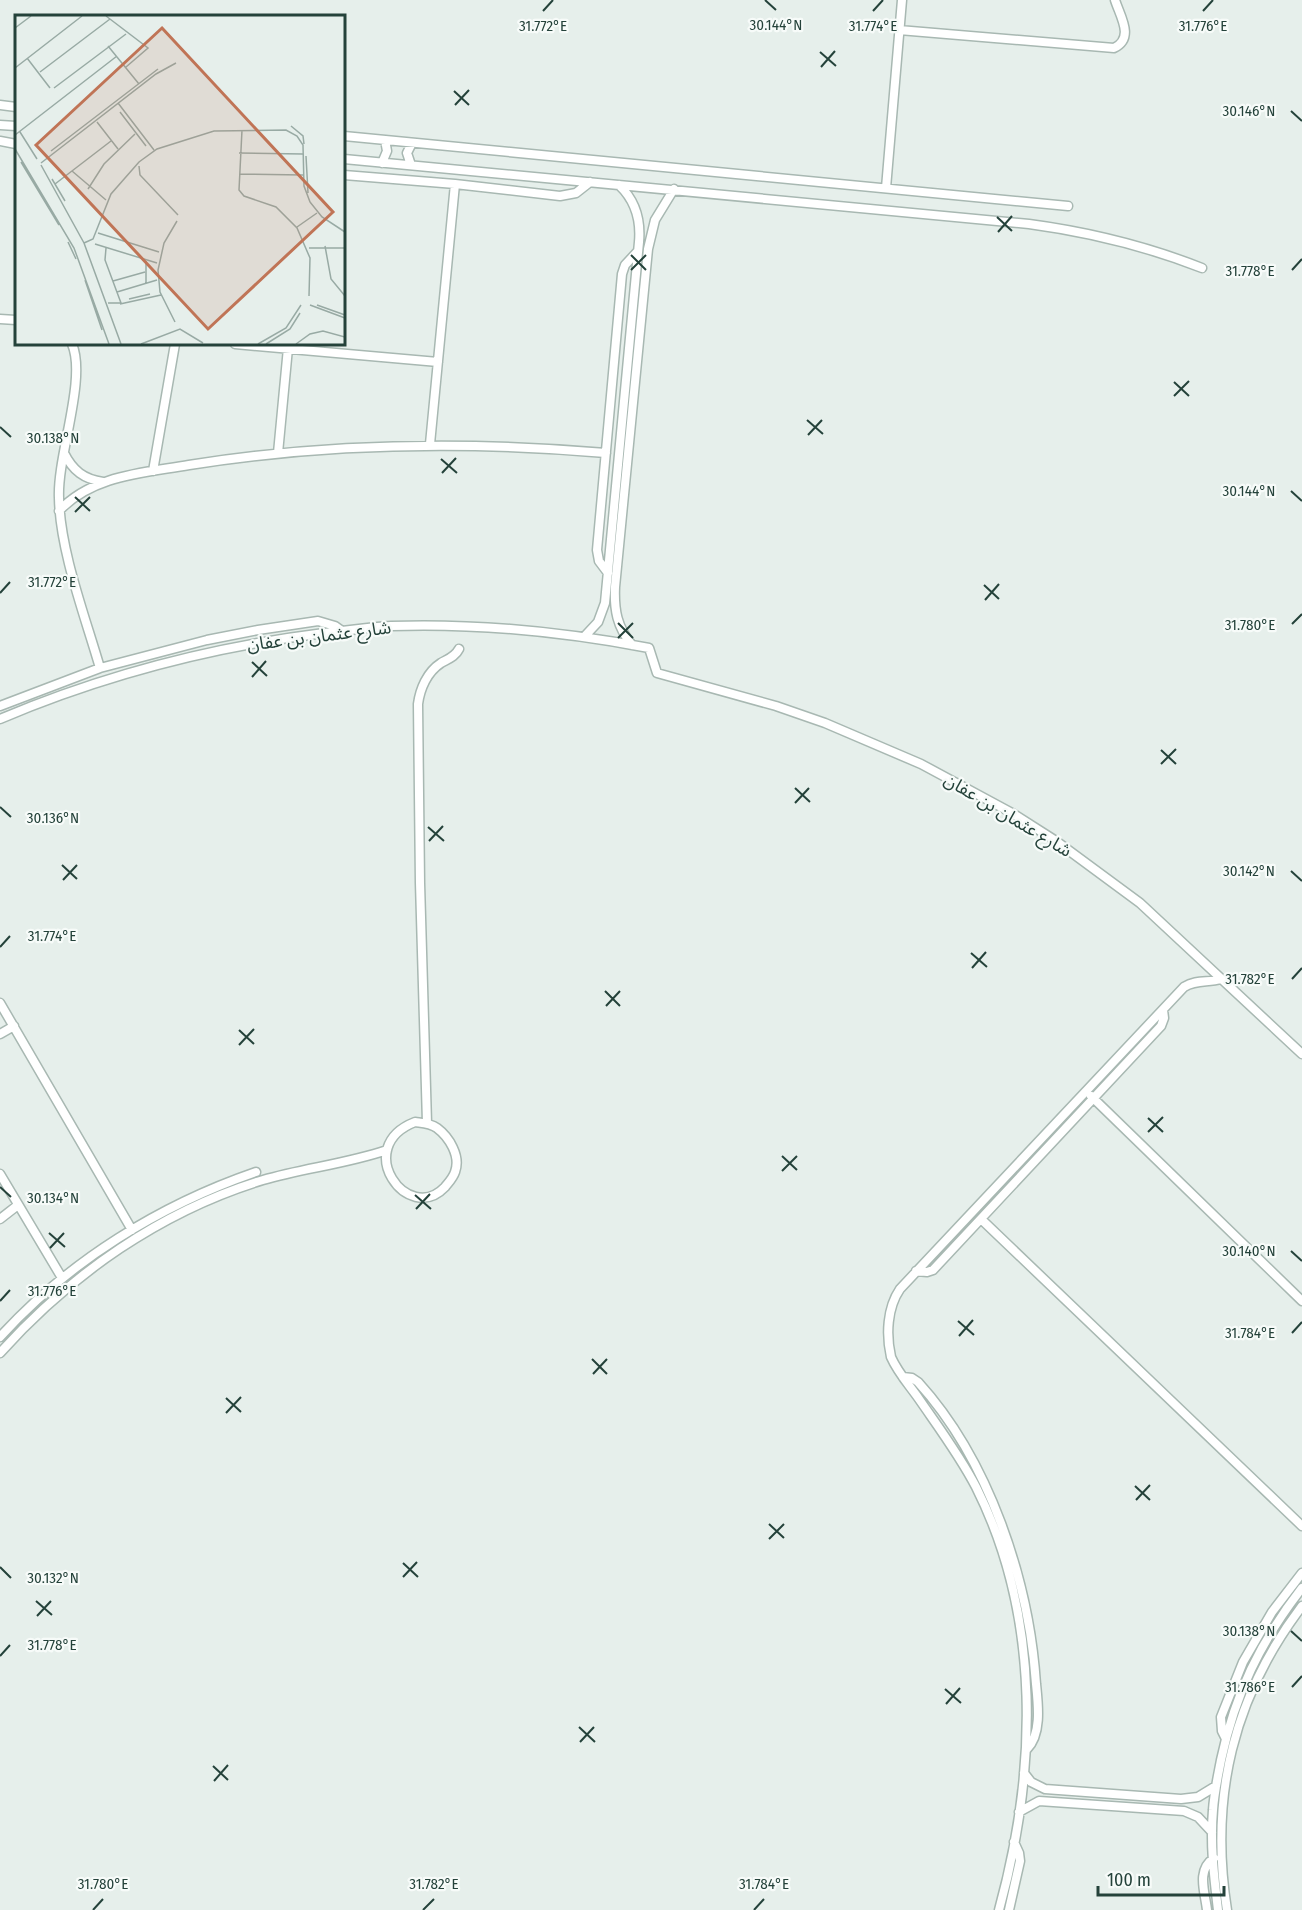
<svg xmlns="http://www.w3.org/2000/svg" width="1302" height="1910" font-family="'Fira Sans Condensed','Noto Sans Arabic',sans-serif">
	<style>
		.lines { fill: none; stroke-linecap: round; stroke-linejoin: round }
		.street-casing { stroke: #a8b8b2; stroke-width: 11 }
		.street { stroke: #fff; stroke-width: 8 }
		.ticks { fill: none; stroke: #24423a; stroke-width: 2 }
		.labels { text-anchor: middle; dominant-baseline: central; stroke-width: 4.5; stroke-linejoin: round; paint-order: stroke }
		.street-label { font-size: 18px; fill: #24423a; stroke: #f7fbf9 }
		.inset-road { fill: none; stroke: #98aaa4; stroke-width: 1.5 }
		.view { fill: #c07456; fill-opacity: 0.15; stroke: #c07456; stroke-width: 3 }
		.inset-edge { fill: none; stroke: #24423a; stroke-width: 3 }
		.ticks-label { font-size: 15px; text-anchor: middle; fill: #24423a; stroke: #f7fbf9; stroke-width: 4.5; stroke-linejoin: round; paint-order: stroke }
	</style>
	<rect width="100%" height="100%" fill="#e6efeb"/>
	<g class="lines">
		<defs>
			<path id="street" d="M899 30 1114 48C1135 38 1120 16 1115 0
				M0 105 16 107
				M0 125 16 126
				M344 136 1068 206
				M0 141 16 144
				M344 159 1029 224C1089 232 1146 246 1202 268
				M382 163 387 151 385 140
				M411 165 407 153 412 143
				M344 175 455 184 560 196 576 193 590 182
				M886 188 902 0
				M0 319 16 320
				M72 344C87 379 57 456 59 498 60 551 85 616 100 668
				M235 344 438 362
				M430 444 455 184
				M64 453C73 471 84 479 103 482
				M278 453 288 348
				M153 471 175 344
				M59 511C92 475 144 473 189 465 327 443 466 441 606 453
				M608 573 599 561 597 550 622 274 625 265 638 251
				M584 637 598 622 605 603 639 242C641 220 636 201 619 185
				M632 645C617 627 614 610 615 587L648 249 655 220 674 189
				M0 706 100 668 207 640 258 630 318 621 335 626 342 631
				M0 719C104 675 211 647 324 633 346 631 369 627 391 626 478 623 564 632 649 648L657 673 776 706 825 723 921 764 1012 813 1056 841 1140 903 1302 1054
				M0 1003 132 1230
				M0 1034 14 1026
				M1091 1096 1302 1301
				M415 1122C422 1123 430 1123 437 1128 449 1137 461 1156 455 1172 453 1178 449 1182 445 1187 408 1226 351 1147 415 1122Z
				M427 1123 420 883 418 704C420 689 427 672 441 663 448 659 455 657 459 649
				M0 1174 62 1278
				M0 1219 18 1205
				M981 1219 1302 1526
				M916 1271 927 1272 933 1270 1161 1026 1164 1018 1163 1010
				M0 1337C69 1261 160 1205 256 1172
				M0 1353C71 1274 161 1211 263 1180 304 1168 346 1164 387 1150
				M903 1377 912 1378 918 1382C989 1460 1029 1580 1036 1684 1038 1704 1042 1734 1027 1749
				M1226 1739 1222 1731 1221 1717 1243 1662 1272 1612 1302 1573
				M1024 1773 1031 1782 1045 1789 1181 1799 1198 1797 1216 1786
				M1019 1812 1039 1801 1184 1811 1198 1817 1212 1832
				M999 1910C1037 1772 1042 1618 976 1487 960 1456 939 1428 919 1399 910 1386 898 1373 891 1357 886 1335 887 1308 900 1289L1184 987C1197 979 1208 983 1221 979
				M1009 1910 1020 1861 1019 1853 1014 1842
				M1207 1910C1205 1892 1196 1870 1214 1858
				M1218 1910C1214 1877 1210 1843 1213 1810 1214 1793 1218 1776 1221 1760 1235 1694 1260 1642 1302 1588
				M1227 1910C1209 1797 1233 1697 1302 1606"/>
		</defs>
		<!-- street casing -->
		<use href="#street" class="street-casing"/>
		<!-- street -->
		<use href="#street" class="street"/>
	</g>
	<!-- ticks -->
	<path class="ticks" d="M765 0 776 10M543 11 553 0M873 11 883 0M1203 11 1213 0M820 52 836 66M821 67 835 51M454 91 469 105M455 105 469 90M1291 111 1302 121M997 217 1012 231M998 232 1012 216M631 255 646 270M631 270 646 255M1292 270 1302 259M1174 382 1189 396M1174 396 1189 381M807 420 823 434M0 427 11 437M808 435 822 420M441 459 457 473M442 473 456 458M1291 491 1302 501M75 497 90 511M75 512 90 497M984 585 999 599M0 593 10 582M985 600 999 584M618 623 633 638M1292 624 1302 614M618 638 633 623M252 662 267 676M252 677 266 661M1161 750 1176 764M1161 764 1176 749M795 788 810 802M795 803 809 788M0 807 11 817M428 827 444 841M429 841 443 826M62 865 77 879M1291 871 1302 881M63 880 77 865M0 947 10 936M971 953 987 967M972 968 986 952M1292 979 1302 968M605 991 620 1006M606 1006 620 991M239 1030 254 1044M239 1045 254 1029M1148 1118 1163 1132M1148 1132 1163 1117M782 1156 797 1170M782 1171 797 1156M0 1187 11 1197M415 1195 431 1209M416 1209 430 1194M49 1233 65 1247M50 1248 64 1233M1291 1251 1302 1261M0 1301 10 1290M958 1321 974 1335M1292 1333 1302 1322M959 1336 973 1320M592 1359 607 1374M593 1374 607 1359M226 1398 241 1412M226 1413 241 1397M1135 1486 1150 1500M1136 1500 1150 1485M769 1524 784 1538M769 1539 784 1524M403 1563 418 1577M0 1567 11 1578M403 1577 417 1562M36 1601 52 1615M37 1616 51 1601M1291 1631 1302 1641M0 1656 10 1645M1292 1687 1302 1676M945 1689 961 1703M946 1704 960 1688M579 1727 595 1742M580 1742 594 1727M213 1766 228 1780M214 1781 228 1765M93 1910 103 1899M423 1910 434 1899M754 1910 764 1899"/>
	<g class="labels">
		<!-- street labels -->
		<g class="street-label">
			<text transform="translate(319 636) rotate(-7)">شارع عثمان بن عفان</text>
			<text transform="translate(1008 815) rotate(31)">شارع عثمان بن عفان</text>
		</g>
	</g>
	<!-- overview -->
	<g transform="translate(15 15)">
		<rect width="330" height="330" fill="#e6efeb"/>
		<path class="inset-road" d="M91 1 133 33 111 52M0 13 16 1M93 31 124 69M12 43 35 73M0 53 67 1M25 57 95 4M39 73 111 19M103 88 139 135M105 97 131 131M82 107 103 134M276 111 288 121 289 129M227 115 224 175 229 181 261 192 282 213 295 243 294 281M5 117 22 144M0 120 102 41M0 134 59 233 94 329M36 136 143 54M224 138 288 139M291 141 293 178M6 147 44 210M26 148 141 59 161 48M26 150 69 228 106 329M124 151 125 160 163 200M57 156 91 185M225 159 288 160M37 164 50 186M40 169 96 126M73 174 89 149 120 119M295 187 307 202 330 217M282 212 302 198M83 218 144 237M53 227 61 244M69 228 78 224 96 179 124 147 142 134 199 116 271 115 282 121 288 130 289 171 295 187M80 229 142 248M310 231 316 264 330 281M91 233 90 245 106 288H93M294 233H330M70 265 87 315M98 266 130 257M131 268V244M102 277 142 265M114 284 135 279M105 289 146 280M295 290 330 303M302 290 330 300M160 307 145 277 143 255 149 228 162 206M126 329 165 314 188 328M243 329 271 313 286 290M251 329 275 314 285 298M281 329 295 319 308 316 330 322V327"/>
		<path class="view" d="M147 13 318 197 193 314 21 130Z"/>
		<rect width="330" height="330" class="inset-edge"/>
	</g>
	<g class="ticks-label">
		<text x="776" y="30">30.144°N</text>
		<text x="873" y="31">31.774°E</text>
		<text x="543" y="31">31.772°E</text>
		<text x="1203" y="31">31.776°E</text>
		<text x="1249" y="116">30.146°N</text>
		<text x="1250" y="276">31.778°E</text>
		<text x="53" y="443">30.138°N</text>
		<text x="1249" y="496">30.144°N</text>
		<text x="52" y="587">31.772°E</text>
		<text x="1250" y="630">31.780°E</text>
		<text x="53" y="823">30.136°N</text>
		<text x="1249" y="876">30.142°N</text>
		<text x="52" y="941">31.774°E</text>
		<text x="1250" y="984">31.782°E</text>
		<text x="53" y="1203">30.134°N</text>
		<text x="1249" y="1256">30.140°N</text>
		<text x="52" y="1296">31.776°E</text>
		<text x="1250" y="1338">31.784°E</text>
		<text x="53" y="1583">30.132°N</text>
		<text x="1249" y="1636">30.138°N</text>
		<text x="52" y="1650">31.778°E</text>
		<text x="1250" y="1692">31.786°E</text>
		<text x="103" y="1889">31.780°E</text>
		<text x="434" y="1889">31.782°E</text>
		<text x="764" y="1889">31.784°E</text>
	</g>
	<!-- scale -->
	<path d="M1098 1886v9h126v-9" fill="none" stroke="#24423a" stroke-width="3"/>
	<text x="1107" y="1886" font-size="18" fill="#24423a" stroke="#f7fbf9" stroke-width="4.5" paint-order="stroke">100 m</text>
</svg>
